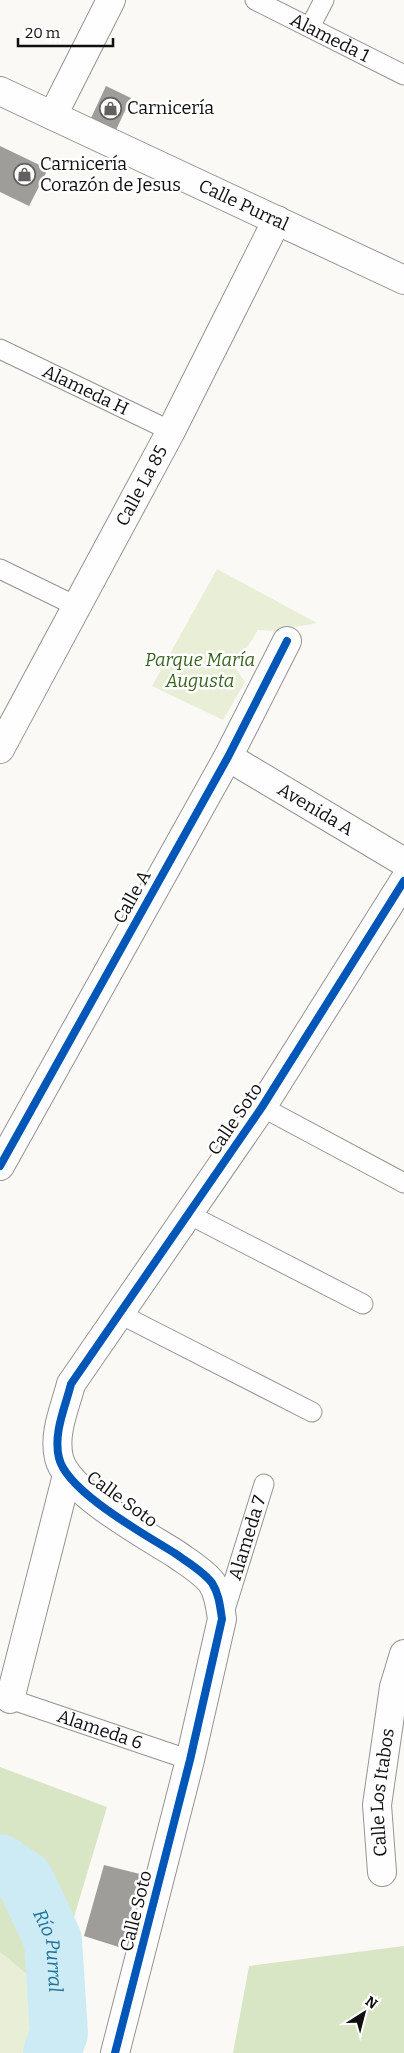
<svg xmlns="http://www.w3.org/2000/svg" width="404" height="2053" font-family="Bitter,serif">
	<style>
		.green { fill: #e8efd6 }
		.forest { fill: #d9e6c5 }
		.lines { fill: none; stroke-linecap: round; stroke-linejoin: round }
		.river { stroke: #cdebf4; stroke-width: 58 }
		.building { fill: #9f9d9a }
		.service-casing { stroke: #959493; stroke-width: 21 }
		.minor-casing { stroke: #959493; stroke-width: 30 }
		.tertiary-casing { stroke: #959493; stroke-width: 30 }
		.service { stroke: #fefefe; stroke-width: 19 }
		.minor { stroke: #fefefe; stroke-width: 28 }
		.tertiary { stroke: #fefefe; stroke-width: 28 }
		.cycleway-casing { stroke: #fff; stroke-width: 11 }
		.cycleway { stroke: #0057b8; stroke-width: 8 }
		.labels { text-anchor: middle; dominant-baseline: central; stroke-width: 5; stroke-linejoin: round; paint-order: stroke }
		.street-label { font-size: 18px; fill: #0f0f0f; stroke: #fff }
		.poi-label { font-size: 18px; fill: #0f0f0f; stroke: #fff; text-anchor: start }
		.park-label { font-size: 18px; font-style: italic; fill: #386422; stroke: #fff }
		.water-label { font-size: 19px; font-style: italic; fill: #1e749a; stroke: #fff }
	</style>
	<rect width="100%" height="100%" fill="#fbf9f5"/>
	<!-- green -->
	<path class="green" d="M217 569 317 623 275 631 258 630 235 667 245 682 223 720 152 686Z
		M0 1952 51 1994 25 2053H0Z"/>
	<!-- forest -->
	<path class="forest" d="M0 1767 107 1807 51 1994 0 1952Z
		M404 1946V2053H233L249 1966Z"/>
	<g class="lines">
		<!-- river -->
		<path class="river" id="s1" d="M0 1863 25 1880 53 1940 59 2033 52 2053"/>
	</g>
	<!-- building -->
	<path class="building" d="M106 86 131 98 116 130 91 118Z
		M0 146 48 169 29 206 0 192Z
		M104 1865 140 1874 122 1948 84 1936Z"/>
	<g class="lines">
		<defs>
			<g id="service">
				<path id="s2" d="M255 0 404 75"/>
				<path d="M310 27 324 0"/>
				<path id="s3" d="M0 349 171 431"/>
				<path d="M0 569 78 607"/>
				<path d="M262 1107 404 1183"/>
				<path d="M188 1214 363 1304"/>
				<path d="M120 1314 312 1412"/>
				<path id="s4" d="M223 1616 264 1484"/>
				<path id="s5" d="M10 1699 190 1760"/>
			</g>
			<g id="minor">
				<path id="s6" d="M0 749 171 431 277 220"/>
				<path id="s7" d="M228 757 404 862"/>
				<path d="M0 1166 228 757 287 641"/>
				<path d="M10 1699 67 1475"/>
				<path id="s8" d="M382 1872 377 1805 394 1687 404 1654"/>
				<path d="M115 2053 190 1760 222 1619C220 1606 219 1594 212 1583 203 1571 187 1562 176 1554 146 1535 67 1492 59 1458 53 1433 65 1408 71 1384L262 1107 404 881"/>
			</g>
			<g id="tertiary">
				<path id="s9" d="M0 91 404 280"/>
				<path d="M53 115 111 0"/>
			</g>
		</defs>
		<!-- service casing -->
		<use href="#service" class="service-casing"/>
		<!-- minor casing -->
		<use href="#minor" class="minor-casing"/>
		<!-- tertiary casing -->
		<use href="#tertiary" class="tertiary-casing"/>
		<!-- service -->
		<use href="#service" class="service"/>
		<!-- minor -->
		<use href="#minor" class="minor"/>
		<!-- tertiary -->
		<use href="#tertiary" class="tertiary"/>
		<defs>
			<path id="cycleway" d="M0 1166 228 757 287 641
				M115 2053 190 1760 222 1619C220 1606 219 1594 212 1583 203 1571 187 1562 176 1554 146 1535 67 1492 59 1458 53 1433 65 1408 71 1384L262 1107 404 881"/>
		</defs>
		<!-- cycleway casing -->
		<use href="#cycleway" class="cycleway-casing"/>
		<!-- cycleway -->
		<use href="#cycleway" class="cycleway"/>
	</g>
	<!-- icons -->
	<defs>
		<symbol id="shop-ring" viewBox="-11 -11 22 22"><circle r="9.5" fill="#fff" stroke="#626160" stroke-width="1.5"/><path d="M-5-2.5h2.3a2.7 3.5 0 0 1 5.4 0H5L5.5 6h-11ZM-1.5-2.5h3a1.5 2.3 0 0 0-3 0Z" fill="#626160"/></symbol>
	</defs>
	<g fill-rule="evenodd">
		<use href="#shop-ring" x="98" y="96" width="25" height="25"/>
		<use href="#shop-ring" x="12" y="162" width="25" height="25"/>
	</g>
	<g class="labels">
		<!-- street labels -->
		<g class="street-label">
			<text stroke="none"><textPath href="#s2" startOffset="84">Alameda 1</textPath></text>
			<text stroke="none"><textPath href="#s9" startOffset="269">Calle Purral</textPath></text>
			<text stroke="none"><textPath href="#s3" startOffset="95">Alameda H</textPath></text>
			<text stroke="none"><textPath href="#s6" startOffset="299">Calle La 85</textPath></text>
			<text stroke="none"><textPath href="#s7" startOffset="102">Avenida A</textPath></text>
			<text transform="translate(132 897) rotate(-61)">Calle A</text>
			<text transform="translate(235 1119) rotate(-56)">Calle Soto</text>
			<text transform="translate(122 1499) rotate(36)">Calle Soto</text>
			<text stroke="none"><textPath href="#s4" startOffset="82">Alameda 7</textPath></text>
			<text stroke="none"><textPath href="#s5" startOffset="95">Alameda 6</textPath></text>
			<text stroke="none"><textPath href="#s8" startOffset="80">Calle Los Itabos</textPath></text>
			<text transform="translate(136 1911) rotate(-76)">Calle Soto</text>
		</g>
		<!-- poi labels -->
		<g class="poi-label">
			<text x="127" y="108">Carnicería</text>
			<text x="40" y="164">Carnicería<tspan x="40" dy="21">Corazón de Jesus</tspan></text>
		</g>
		<!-- park labels -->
		<g class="park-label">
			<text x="200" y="660">Parque María<tspan x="200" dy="21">Augusta</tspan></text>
		</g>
		<!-- water labels -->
		<g class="water-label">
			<text stroke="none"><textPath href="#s1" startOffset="106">Río Purral</textPath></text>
		</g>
	</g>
	<!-- north arrow -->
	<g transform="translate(364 2013) rotate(36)" stroke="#ffffff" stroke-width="4" paint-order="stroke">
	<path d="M0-4L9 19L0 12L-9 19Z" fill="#0f0f0f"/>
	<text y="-8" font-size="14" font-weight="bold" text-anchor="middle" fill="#0f0f0f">N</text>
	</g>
	<!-- scale -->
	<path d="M18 38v8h95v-8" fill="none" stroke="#0f0f0f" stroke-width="2.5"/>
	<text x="25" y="38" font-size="15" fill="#0f0f0f" stroke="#ffffff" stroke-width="4" paint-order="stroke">20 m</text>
</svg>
